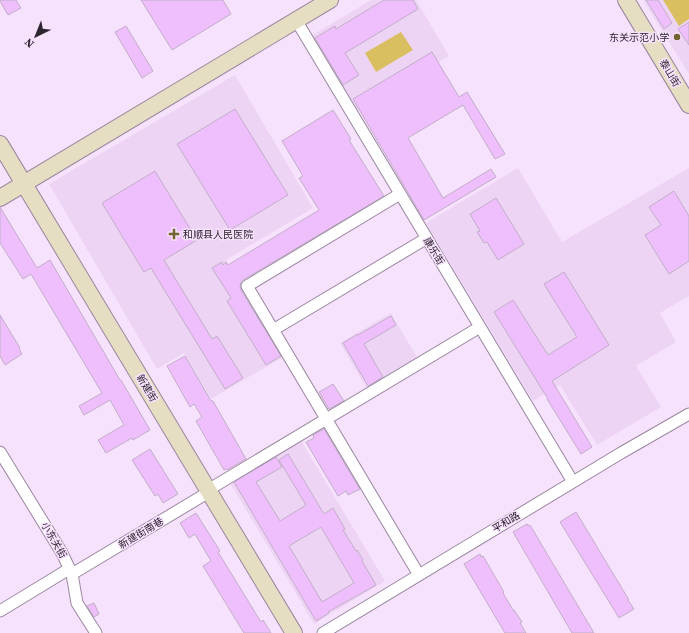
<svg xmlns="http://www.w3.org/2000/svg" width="689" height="633" font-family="'Source Serif 4','Noto Sans SC',serif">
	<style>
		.built { fill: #edd4f5 }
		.green { fill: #dabf61 }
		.building { fill: #eebffc; stroke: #c2aec8; fill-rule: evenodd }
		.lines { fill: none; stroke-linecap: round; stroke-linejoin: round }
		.street-casing { stroke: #99869f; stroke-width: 13 }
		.secondary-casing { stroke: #99869f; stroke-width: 18 }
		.street { stroke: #fff; stroke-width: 11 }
		.secondary { stroke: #e5dec3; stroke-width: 16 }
		.poi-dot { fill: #726331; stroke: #f7e2fd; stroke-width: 1.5 }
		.labels { text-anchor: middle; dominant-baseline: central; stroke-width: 3; stroke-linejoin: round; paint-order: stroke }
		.poi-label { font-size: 10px; fill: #2c242e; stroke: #f7e2fd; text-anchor: end }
		.street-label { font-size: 10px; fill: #2c242e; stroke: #f7e2fd }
	</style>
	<rect width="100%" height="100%" fill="#f7e2fd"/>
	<!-- built -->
	<path class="built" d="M371 0H416L449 56 356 111 311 36Z
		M643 0H689V74Z
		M235 75 313 208 226 260 285 356 211 399 184 353 157 369 49 184Z
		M518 168 562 242 689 168V296L660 313 676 342 636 366 661 407 597 445 560 385 533 401 426 223Z
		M391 313 418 359 367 389 340 343Z
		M300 439 385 581 314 624 229 481Z"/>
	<!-- green -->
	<path class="green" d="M663 0H689V19L679 26Z
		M401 32 413 50 376 72 365 53Z"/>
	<!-- building -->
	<path class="building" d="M0 0H16L21 8 8 15 0 1Z
		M141 0H223L231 14 172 50Z
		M384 0H413L418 9 345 53 359 75 343 85 315 38 335 26 336 29Z
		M646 0H658L672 23 664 29Z
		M689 22V45L678 29Z
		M126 26 153 71 142 78 115 32Z
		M432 52 459 97 467 92 505 154 495 159 463 105 408 138 443 198 491 169 496 177 424 220 353 99Z
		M235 109 288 195 230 230 177 144Z
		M333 110 351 139 349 140 384 196 243 280 241 282 240 286 241 290 281 356 266 365 227 301 231 298 212 268 222 262 223 265 226 262 228 265 319 210 299 178 303 176 282 141Z
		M155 171 197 240 164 260 212 339 217 336 243 378 225 389 151 268 144 272 102 203Z
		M674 191 689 216V261L669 274 645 235 661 225 649 207Z
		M496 198 524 244 498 260 487 242 484 243 477 232 480 231 470 214Z
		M0 207 37 268 50 260 120 380H121L150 430 133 440 132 438 106 453 98 440 124 425 110 400 84 415 79 406 102 393 31 274 23 279 0 243Z
		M564 272 609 345 552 381 592 447 581 454 547 399H548L494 312 513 300 548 355 577 337 544 284Z
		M0 315 20 348 19 349 22 354 5 365 0 356Z
		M391 316 396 325 364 344 383 377 368 386 343 343 358 334V335Z
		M185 356 211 401H213L246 459 227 470 226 469 224 470 196 421 202 417 194 404 190 407 167 366Z
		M333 384 344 401 329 409 319 392Z
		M324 429 360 489 348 495 346 491 338 496 306 442 314 438 313 435Z
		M150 449 178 494 163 503 158 494 155 496 132 460Z
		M288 454 324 514 333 508 345 529 343 530 356 551 357 550 363 560 362 561 376 585 328 612 329 613 316 621 234 482 276 457 282 467 256 482 280 521 306 505 279 460ZM321 527 354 583 322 602 289 546Z
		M576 512 629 600H628L634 609 619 618 560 522Z
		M196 513 220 551 218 552 261 622 263 620 271 633H244L203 566 211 561 195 534 189 538 180 523Z
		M527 524 528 526 530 525 594 633H572L513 532Z
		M480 554 481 557 483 556 504 592 503 593 513 610H514L522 622 520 623 526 633H505L464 564Z
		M94 603 99 614 94 617 87 606Z"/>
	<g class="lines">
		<defs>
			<path id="street" d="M296 20 573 482
				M400 194 247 286 419 575
				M273 330 427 238
				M0 452 62 553 72 574 77 603 96 633
				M208 490 480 327
				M72 574 209 492
				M0 611 69 569
				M323 633 621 453 689 414"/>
			<path id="secondary" d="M626 0 689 105
				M0 144 294 633
				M0 198 330 0"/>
		</defs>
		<!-- street casing -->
		<use href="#street" class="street-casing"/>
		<!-- secondary casing -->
		<use href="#secondary" class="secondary-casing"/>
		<!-- street -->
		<use href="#street" class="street"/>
		<!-- secondary -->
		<use href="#secondary" class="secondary"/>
	</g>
	<!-- markers -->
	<g class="poi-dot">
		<circle cx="677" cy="37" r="4"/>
		<path d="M172 228h4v4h4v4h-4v4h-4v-4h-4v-4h4z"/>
	</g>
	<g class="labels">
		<!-- poi labels -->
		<g class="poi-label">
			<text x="669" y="37">东关示范小学</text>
			<text x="183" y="234" text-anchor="start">和顺县人民医院</text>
		</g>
		<!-- street labels -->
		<g class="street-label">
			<text transform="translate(670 73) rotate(59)">泰山街</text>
			<text transform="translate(434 251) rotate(59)">康乐街</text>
			<text transform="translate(147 388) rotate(59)">新建街</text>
			<text transform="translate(506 522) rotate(-31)">平和路</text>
			<text transform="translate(141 533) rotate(-31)">新建街南巷</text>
			<text transform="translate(54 540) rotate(60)">小东关街</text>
		</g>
	</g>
	<!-- north arrow -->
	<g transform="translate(36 36) rotate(223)" stroke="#f7e2fd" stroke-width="3" paint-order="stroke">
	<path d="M0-3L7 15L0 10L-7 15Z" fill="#2c242e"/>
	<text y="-6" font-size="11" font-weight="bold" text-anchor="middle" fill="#2c242e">N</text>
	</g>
</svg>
